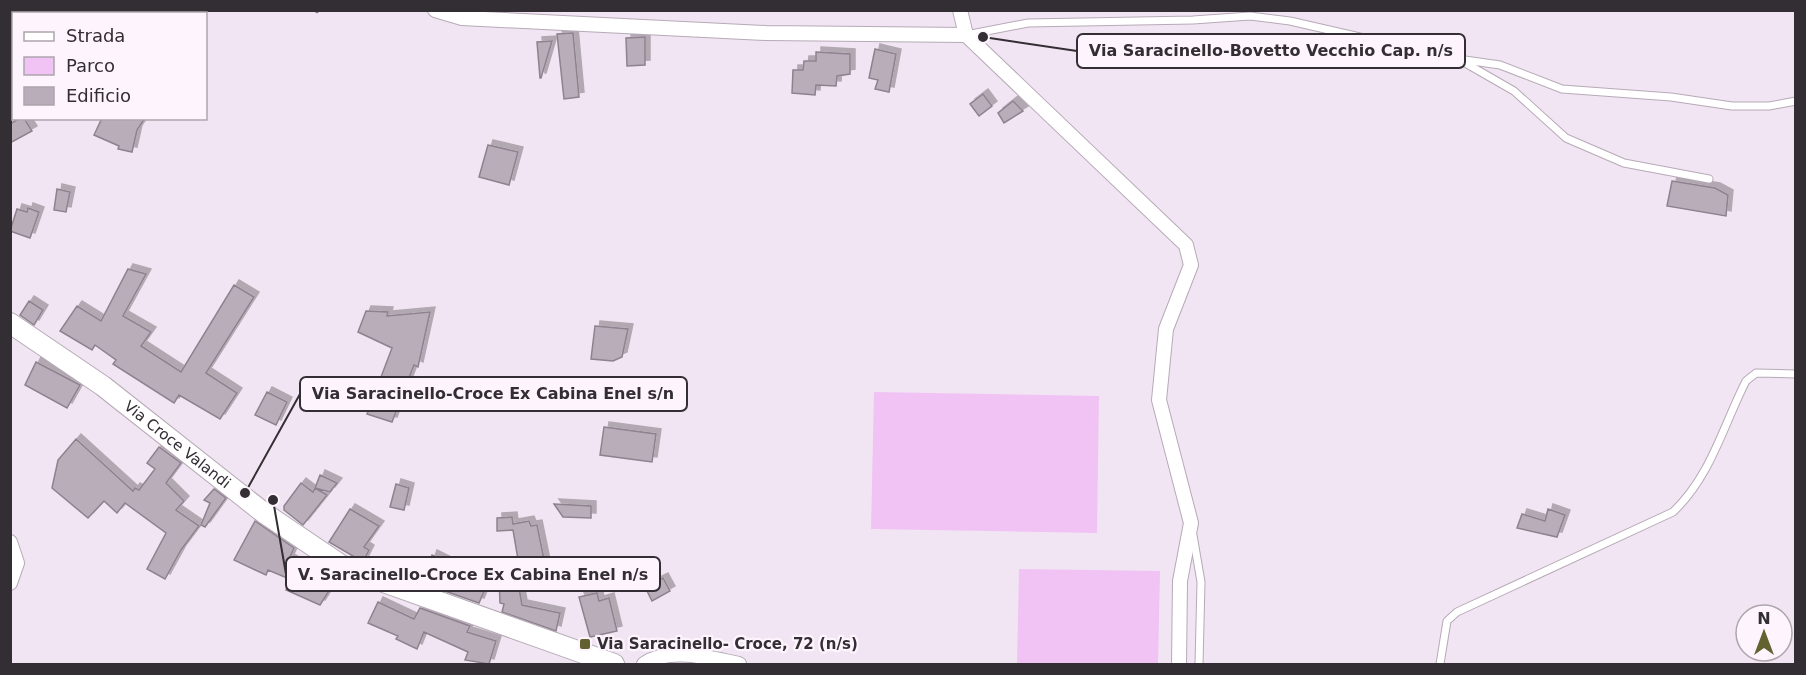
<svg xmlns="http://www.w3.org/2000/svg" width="1806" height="675" font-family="'DejaVu Sans',sans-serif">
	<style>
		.green { fill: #f0c3f4 }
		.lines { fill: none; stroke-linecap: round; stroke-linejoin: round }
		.stream { stroke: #99729c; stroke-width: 4.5 }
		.building { fill: #b9adba; stroke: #8d828e; stroke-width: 1.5; filter: url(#shadow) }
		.lane-casing { stroke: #b6aab7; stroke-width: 9 }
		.street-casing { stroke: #b6aab7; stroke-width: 16 }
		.secondary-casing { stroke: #b6aab7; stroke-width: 22 }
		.lane { stroke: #fff; stroke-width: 7 }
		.street { stroke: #fff; stroke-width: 14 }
		.secondary { stroke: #fff; stroke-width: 20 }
		.poi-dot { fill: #61622f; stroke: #fef4fe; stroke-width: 2 }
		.labels { text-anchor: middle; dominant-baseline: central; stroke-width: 4.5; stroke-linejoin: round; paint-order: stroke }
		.street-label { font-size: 15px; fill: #332e33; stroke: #fef4fe }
		.poi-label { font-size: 15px; font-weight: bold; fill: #332e33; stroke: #fef4fe; text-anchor: start }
		.leader { fill: none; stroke: #332e33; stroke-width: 2 }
		.callout-dot { fill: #332e33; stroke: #fef4fe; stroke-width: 2 }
		.callout { fill: #fef4fe; stroke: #332e33; stroke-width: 2 }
		.callout-label { font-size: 16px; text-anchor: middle; font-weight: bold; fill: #332e33 }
	</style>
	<defs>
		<filter id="shadow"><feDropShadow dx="5" dy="-5" stdDeviation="0" flood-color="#0004"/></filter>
	</defs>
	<rect width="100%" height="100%" fill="#f2e5f3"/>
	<!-- green -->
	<path class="green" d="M874 392 1099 396 1097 533 871 529Z
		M1019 569 1160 571 1158 664H1017Z"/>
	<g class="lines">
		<!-- stream -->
		<path class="stream" d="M316 10 317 11"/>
	</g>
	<!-- building -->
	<path class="building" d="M573 33 579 97 564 99 557 34Z
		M645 37V65L627 66 626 38Z
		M552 41 541 78H540L537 42Z
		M875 49 896 54 889 92 875 89 878 80 869 78Z
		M816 52 850 54V74L837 76 836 86 816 85 815 95 792 93 793 70H803L804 61H816Z
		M983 94 992 106 979 116 970 104Z
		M1013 101 1023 111 1004 123 998 113Z
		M20 118H24L32 131 10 143V124Z
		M102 118H145L137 130 132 152 118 149 119 146 94 135Z
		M488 145 518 152 509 185 479 177Z
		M1672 181 1715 188 1728 195 1726 216 1667 206Z
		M57 189 70 192 66 212 54 210Z
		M28 208 39 212 30 238 10 231 17 209 27 212Z
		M128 269 146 274 123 316 151 332 141 346 181 372 234 285 254 297 206 373 237 393 220 419 179 395 174 403 113 364 116 360 95 345 92 350 60 331 77 306 101 321Z
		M29 301 43 310 34 325 20 315Z
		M366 311 388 312 387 316 430 312 418 367 414 365 392 422 367 414 392 348 358 332Z
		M595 326 628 329 622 357 613 361 591 359Z
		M36 362 80 385 67 408 25 385Z
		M267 392 287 402 276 425 255 415Z
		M604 427 656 434 652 462 600 455Z
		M76 439 133 491 135 488 139 490 155 469 147 463 159 447 181 463 166 483 184 501 176 510 199 526 181 550 165 579 147 569 166 533 125 503 117 513 104 501 88 518 52 488 58 460Z
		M320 475 337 483 330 492 315 488Z
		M301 483 313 492 315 488 327 495 303 525 284 510V506Z
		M396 484 409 488 404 510 390 507Z
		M214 489 226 498 205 527 201 525 210 503 204 500Z
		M554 504 591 506V518L563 517Z
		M350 509 379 526 364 547 369 550 363 562 329 542Z
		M1548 509 1565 515 1557 537 1517 528 1522 514 1545 521Z
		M512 517 513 524 529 521 531 526 537 525 548 579 522 583 513 530 497 531V518Z
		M255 521 294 548 289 559 309 571 314 561 338 577 320 605 286 590 292 580 268 570 266 575 234 560Z
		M432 555 456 567 453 576 485 589 479 603 422 583Z
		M499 578 518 582 522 605 560 613 556 631 502 612 504 604 500 603Z
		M663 578 670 591 652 601 645 587Z
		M597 593 599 601 609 598 617 631 590 637 579 597Z
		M378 602 414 619 420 608 470 626 467 632 496 641 489 664 465 660 468 652 424 632 417 649 396 639 398 636 368 623Z"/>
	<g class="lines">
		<defs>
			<path id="lane" d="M966 35 1028 23 1193 20 1250 16 1290 21 1460 60 1514 91 1566 138 1624 163 1709 179
				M1465 60 1500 65 1562 89 1671 97 1732 106H1769L1796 101
				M1193 535 1201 582 1199 664
				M1440 664 1447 621 1457 612 1673 512C1711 476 1723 426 1746 381L1756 373 1796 374"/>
			<path id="street" d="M435 10 462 18 766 33 966 35 1186 245 1191 265 1166 329 1159 400 1191 523 1180 581 1179 664
				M960 10 966 35
				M10 542 17 563 10 583
				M644 664C670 646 709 658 739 664"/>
			<g id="secondary">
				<path id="s1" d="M10 323 103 386 264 513 347 569 614 664"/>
			</g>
		</defs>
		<!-- lane casing -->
		<use href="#lane" class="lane-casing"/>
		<!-- street casing -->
		<use href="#street" class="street-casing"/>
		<!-- secondary casing -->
		<use href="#secondary" class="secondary-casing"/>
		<!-- lane -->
		<use href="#lane" class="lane"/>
		<!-- street -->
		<use href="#street" class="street"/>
		<!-- secondary -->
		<use href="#secondary" class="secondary"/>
	</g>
	<!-- markers -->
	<rect class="poi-dot" x="579" y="638" width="12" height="12" rx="3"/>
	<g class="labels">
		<!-- street labels -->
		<g class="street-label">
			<text stroke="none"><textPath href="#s1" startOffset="207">Via Croce Valandi</textPath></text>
		</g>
		<!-- poi labels -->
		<g class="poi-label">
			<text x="597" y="644">Via Saracinello- Croce, 72 (n/s)</text>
		</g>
	</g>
	<!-- callouts -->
	<path class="leader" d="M983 37L1077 51M245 493L300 394M273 500L286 574"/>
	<g class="callout-dot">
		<circle cx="983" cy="37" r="6"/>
		<circle cx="245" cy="493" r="6"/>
		<circle cx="273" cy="500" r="6"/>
	</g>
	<g class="callout">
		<rect x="1077" y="34" width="388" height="34" rx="6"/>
		<rect x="300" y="377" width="387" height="34" rx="6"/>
		<rect x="286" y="557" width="374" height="34" rx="6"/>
	</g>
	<g class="callout-label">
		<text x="1271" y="56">Via Saracinello-Bovetto Vecchio Cap. n/s</text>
		<text x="493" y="399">Via Saracinello-Croce Ex Cabina Enel s/n</text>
		<text x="473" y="580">V. Saracinello-Croce Ex Cabina Enel n/s</text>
	</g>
	<!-- border -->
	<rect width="1806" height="675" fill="none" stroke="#332e33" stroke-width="24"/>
	<!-- legend -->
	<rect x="12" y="12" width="195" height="108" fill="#fef4fe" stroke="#ada5ad" stroke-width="1.5"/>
	<rect x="24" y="32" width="30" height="9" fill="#ffffff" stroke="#ada5ad" stroke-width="1.5"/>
	<text x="66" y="42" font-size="18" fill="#332e33">Strada</text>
	<rect x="24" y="57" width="30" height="18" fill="#f0c3f4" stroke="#ada5ad" stroke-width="1.5"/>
	<text x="66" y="72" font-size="18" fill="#332e33">Parco</text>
	<rect x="24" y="87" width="30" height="18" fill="#b9adba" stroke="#ada5ad" stroke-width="1.5"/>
	<text x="66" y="102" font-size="18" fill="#332e33">Edificio</text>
	<!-- north arrow -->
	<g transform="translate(1764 633)"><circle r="28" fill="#fef4fe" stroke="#ada5ad" stroke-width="1.5"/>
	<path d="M0-4.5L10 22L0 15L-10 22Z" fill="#61622f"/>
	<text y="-9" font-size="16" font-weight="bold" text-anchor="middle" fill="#332e33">N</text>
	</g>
</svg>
